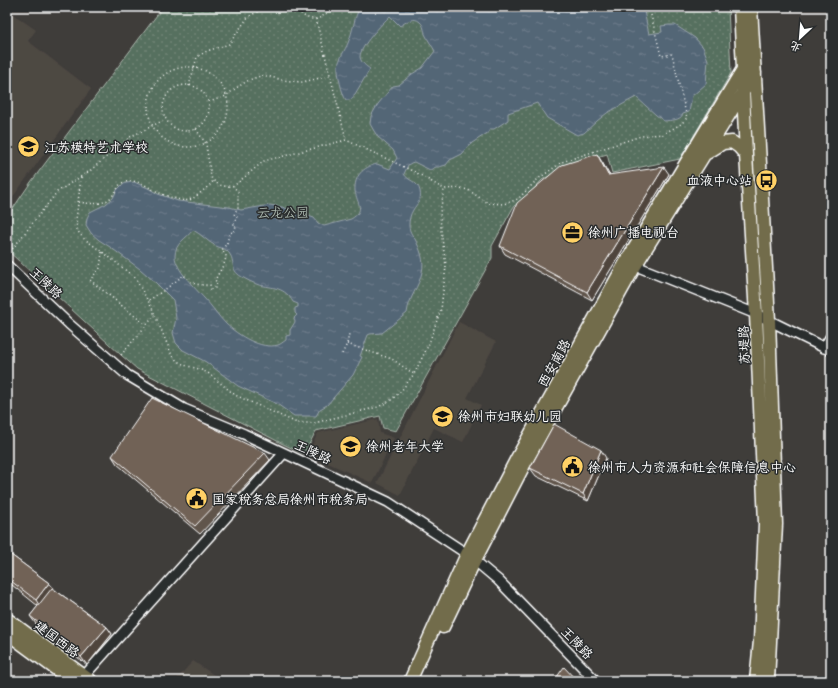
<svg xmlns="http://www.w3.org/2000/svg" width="838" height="688" font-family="Sriracha,'LXGW WenKai TC',sans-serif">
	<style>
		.built { fill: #4e4843 }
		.grass { fill: url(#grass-dots); stroke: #abb8ae }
		.water { fill: url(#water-ripples); stroke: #98a3ad; fill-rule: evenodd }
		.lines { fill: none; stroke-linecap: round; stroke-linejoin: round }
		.minor-casing { stroke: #fff; stroke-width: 12 }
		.major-casing { stroke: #fff; stroke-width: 15 }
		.path { stroke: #fff; stroke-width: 1.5; stroke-dasharray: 1 3; stroke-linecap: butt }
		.minor { stroke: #2a2d2e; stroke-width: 9 }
		.major { stroke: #726c4b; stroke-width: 12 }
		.wall { fill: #61544b; stroke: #fff }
		.shaded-wall { fill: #4f453d; stroke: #fff }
		.building { fill: #716257; stroke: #fff }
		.labels { text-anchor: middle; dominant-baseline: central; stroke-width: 3; stroke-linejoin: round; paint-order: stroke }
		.poi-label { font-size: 13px; fill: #fff; stroke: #2a2d2e; text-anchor: start }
		.park-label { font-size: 13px; fill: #abb8ae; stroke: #2a2d2e }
		.street-label { font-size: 13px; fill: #fff; stroke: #2a2d2e }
	</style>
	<defs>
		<pattern id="grass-dots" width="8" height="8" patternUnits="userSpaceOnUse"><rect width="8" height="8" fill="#57705e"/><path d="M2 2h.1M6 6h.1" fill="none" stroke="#708576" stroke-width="1.8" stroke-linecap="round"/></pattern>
		<pattern id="water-ripples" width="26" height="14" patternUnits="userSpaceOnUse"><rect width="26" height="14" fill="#536676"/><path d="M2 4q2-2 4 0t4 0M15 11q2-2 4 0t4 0" fill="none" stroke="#6d7d8b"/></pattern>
	</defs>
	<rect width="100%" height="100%" fill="#3f3d3a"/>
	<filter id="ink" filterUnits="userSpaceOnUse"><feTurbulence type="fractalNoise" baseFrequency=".025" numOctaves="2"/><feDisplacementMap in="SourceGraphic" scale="8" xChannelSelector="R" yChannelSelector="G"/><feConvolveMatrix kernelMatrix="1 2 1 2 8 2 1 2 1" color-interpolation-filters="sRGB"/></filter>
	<g filter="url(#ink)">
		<!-- built -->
		<path class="built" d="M7 10 36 30 28 41 91 89 7 205Z
			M459 322 496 342 467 398 481 405 463 442 434 428 400 495 377 483Z
			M378 419 380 433 394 438 372 483 308 454 318 433Z
			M193 661 223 681H175Z"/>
		<!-- grass -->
		<path class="grass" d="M163 7H728L731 73 680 159 612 173 607 154 567 166 542 180 523 201 514 206 492 246V258L396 431 383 428 380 416 316 431 304 454 281 443 137 369 121 355 7 250V217L31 182Z"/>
		<!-- water -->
		<path class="water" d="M360 7H643L649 34 662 32 661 26 669 25H675L695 38 703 47 708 60 706 84 692 96 689 112 683 114C680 121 671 120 664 121L656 115 636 97 607 113 597 121 584 133 577 135 547 118 537 103 508 113V120L494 129H490L489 131V132L472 143 462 154 450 160 446 165 439 167H436L430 170 414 162 411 163 408 165 404 174C408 181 418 181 420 191 422 201 417 203 413 210 410 215 409 220 409 225 409 231 412 235 415 239 420 249 425 261 422 272 419 287 409 297 407 313L382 333 370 334 368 335 360 356 362 357 353 375 327 405 320 409 316 416H294L277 404 238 386 206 362 183 350 176 343 173 333 176 318 173 300 155 282 140 269 110 247 99 240 91 233 86 225 87 218 90 212 106 204 113 198 117 190 122 185 126 183 134 182 148 188 158 194 178 201 229 207 241 210 270 205 282 207 314 218 318 223 324 226 351 219C366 210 357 204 355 191 354 176 363 167 377 164L390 169 397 158 393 150 378 137 374 131 370 124 371 116 378 104 393 86 399 85 412 74 422 68 435 51C432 46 428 40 425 34 424 31 424 25 420 22 414 16 406 22 400 26L390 16C382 24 360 46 360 57 361 63 366 66 370 69L352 99 349 100H346C342 95 337 72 338 66 339 59 345 50 348 43 353 31 354 18 360 7ZM193 230C201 234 208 242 216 246 220 248 224 248 227 251 237 260 228 269 242 277 247 280 253 283 259 285 273 288 285 287 293 302L298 304V307L295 308V313L297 315 294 318 295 322 290 330V335L286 336V340C283 342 281 344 278 345 261 350 238 335 226 324 218 316 212 306 204 298 196 289 175 269 175 256 175 243 186 239 193 230Z"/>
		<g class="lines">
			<defs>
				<path id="minor" d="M631 264 756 314 831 351
					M7 265 69 324 127 375 184 409 244 434 388 502 467 554 498 580 596 681
					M824 348 831 336
					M84 676 284 453"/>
				<path id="major" d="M740 7 743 69V91L746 155 756 314 765 523 760 641 756 681
					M751 7 769 320 776 524 768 681
					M707 153 723 143 732 142 739 147 746 155
					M7 619 91 681
					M443 627 475 560 526 461 635 266 755 73
					M7 633 72 681
					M410 681 467 554 516 460 626 262 743 69"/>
			</defs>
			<!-- minor casing -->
			<use href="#minor" class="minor-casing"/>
			<!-- major casing -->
			<use href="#major" class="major-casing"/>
			<!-- path -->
			<path class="path" d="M296 7C304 22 322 24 330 7
				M316 19 346 139
				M148 107a40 40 0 1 1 80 0a40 40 0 1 1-80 0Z
				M163 108a23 23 0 1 1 46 0a23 23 0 1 1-46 0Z
				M189 86 197 57 207 51 229 44 248 17 265 7
				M209 102 226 96 236 88 249 80 263 75 282 80 302 82 330 76
				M196 129 206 144 211 177C216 186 226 188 235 185L264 161 346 140 415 172 444 189 460 188 468 190 488 203 504 204 518 199 538 179 562 162 641 136 663 134 681 124 687 118 672 54 661 56 649 7
				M81 177 76 220 77 230 83 238 108 256 135 278 152 308 171 353 177 361 187 366 199 369 208 373 235 395 297 423H314L378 407 390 401 401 391 414 374 428 346 441 309 446 266 441 231 440 212 444 190
				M79 202C90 204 105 206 113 195 120 187 117 182 131 181 140 181 148 187 156 191 163 195 170 197 177 199 180 200 185 201 189 200 194 199 206 188 211 184L213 181
				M10 252 57 192 91 170 130 137 166 119
				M102 252 100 268 90 280 146 325
				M149 300 163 291 184 275C192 285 198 285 210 285L211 289 215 288 217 283 215 280 225 262 226 256 222 250 227 243V241L231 232 233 233 236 226 234 224 237 217 234 215 237 209H238V192L233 186
				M347 344 392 359 414 374
				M342 354 347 344 349 334
				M121 355 155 315"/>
			<!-- minor -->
			<use href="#minor" class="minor"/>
			<!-- major -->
			<use href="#major" class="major"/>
		</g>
		<!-- wall -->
		<path class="wall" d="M602 162 609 175 669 174 592 300 505 254 500 246Z
			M265 453 270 460 200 534 117 464 112 456Z
			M606 458 588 501 536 476 530 468Z
			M7 552 49 583 55 590 107 627 112 634 87 665 36 624 30 616 38 606 12 585 7 593Z"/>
		<!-- shaded-wall -->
		<path class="shaded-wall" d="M597 154 602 162 614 183 608 175Z
			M664 167 669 174 592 300 587 292Z
			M601 450 606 458 588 501 583 494Z
			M7 578 12 585 7 593Z
			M49 583 55 590 41 608 36 600Z
			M107 627 112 634 87 665 81 657Z"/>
		<!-- building -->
		<path class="building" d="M597 154 608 175 664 167 587 292 500 246 517 203 562 165Z
			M152 398 265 453 195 526 112 456Z
			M554 424 601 450 583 494 530 468Z
			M7 552 49 583 36 600 7 578Z
			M52 588 107 627 81 657 30 616Z
			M564 667 577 681H554Z"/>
	</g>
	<!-- icons -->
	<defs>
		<symbol id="school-disc" viewBox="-11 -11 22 22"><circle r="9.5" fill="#ffd166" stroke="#2a2d2e"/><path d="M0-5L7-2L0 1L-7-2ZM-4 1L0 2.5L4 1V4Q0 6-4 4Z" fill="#111"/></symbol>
		<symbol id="bus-disc" viewBox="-11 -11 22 22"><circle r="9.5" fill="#ffd166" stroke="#2a2d2e"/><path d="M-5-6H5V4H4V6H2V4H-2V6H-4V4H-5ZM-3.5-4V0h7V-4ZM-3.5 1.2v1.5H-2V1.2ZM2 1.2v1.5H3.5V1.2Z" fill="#111"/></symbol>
		<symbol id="office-disc" viewBox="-11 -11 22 22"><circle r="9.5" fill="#ffd166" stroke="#2a2d2e"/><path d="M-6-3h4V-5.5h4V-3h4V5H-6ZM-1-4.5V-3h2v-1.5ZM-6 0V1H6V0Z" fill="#111"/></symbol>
		<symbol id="university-disc" viewBox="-11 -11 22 22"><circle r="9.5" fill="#ffd166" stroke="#2a2d2e"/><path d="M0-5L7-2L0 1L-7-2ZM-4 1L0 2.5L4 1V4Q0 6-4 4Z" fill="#111"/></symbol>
		<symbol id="civic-disc" viewBox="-11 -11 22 22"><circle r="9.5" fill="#ffd166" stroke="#2a2d2e"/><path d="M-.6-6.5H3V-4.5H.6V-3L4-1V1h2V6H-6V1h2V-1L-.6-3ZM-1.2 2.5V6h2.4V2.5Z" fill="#111"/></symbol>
	</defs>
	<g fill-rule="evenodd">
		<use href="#school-disc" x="16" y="134" width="25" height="25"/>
		<use href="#bus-disc" x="754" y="168" width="25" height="25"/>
		<use href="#office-disc" x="560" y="220" width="25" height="25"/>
		<use href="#school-disc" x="430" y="404" width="25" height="25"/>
		<use href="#university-disc" x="338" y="434" width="25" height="25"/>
		<use href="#civic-disc" x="560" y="454" width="25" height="25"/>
		<use href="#civic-disc" x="184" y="486" width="25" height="25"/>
	</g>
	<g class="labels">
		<!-- poi labels -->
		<g class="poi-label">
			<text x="44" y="147">江苏模特艺术学校</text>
			<text x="752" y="180" text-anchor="end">血液中心站</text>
			<text x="588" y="232">徐州广播电视台</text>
			<text x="458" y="416">徐州市妇联幼儿园</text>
			<text x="366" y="446">徐州老年大学</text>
			<text x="588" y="467">徐州市人力资源和社会保障信息中心</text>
			<text x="212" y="499">国家税务总局徐州市税务局</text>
		</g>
		<!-- park labels -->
		<g class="park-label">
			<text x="283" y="212">云龙公园</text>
		</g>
		<!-- street labels -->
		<g class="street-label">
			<text transform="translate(46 283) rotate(43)">王陵路</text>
			<text transform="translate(744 345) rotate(-92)">苏堤路</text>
			<text transform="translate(554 363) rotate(-61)">西安南路</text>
			<text transform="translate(313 452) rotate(25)">王陵路</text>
			<text transform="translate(57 639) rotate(37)">建国西路</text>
			<text transform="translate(577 643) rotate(46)">王陵路</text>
		</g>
	</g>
	<!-- margin -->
	<rect width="838" height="688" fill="none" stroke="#2a2d2e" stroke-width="24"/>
	<rect x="12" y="12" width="814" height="664" fill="none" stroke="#fff" stroke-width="1.5" filter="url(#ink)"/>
	<!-- north arrow -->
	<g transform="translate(800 38) rotate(206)" stroke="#2a2d2e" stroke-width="3" paint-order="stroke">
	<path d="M0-3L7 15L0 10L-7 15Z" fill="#ffffff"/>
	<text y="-6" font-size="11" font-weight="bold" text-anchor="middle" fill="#ffffff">北</text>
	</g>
</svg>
